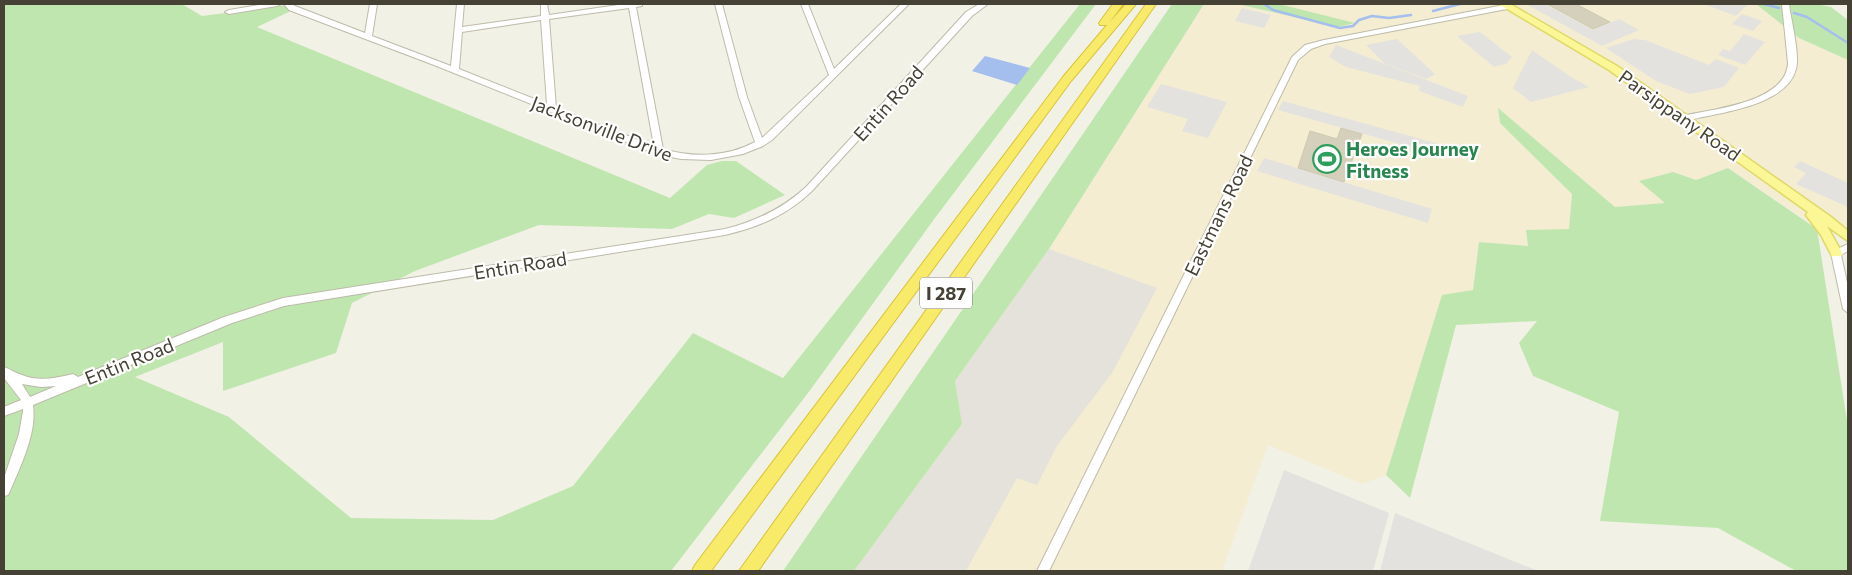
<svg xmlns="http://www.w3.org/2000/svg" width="1852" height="575" font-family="Commissioner,sans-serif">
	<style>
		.commercial { fill: #f4edd1 }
		.industrial { fill: #e4e2db }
		.green { fill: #c0e6b0 }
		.parking { fill: #e3e2de }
		.water { fill: #a4beee }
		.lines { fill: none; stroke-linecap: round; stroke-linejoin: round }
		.stream { stroke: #a4beee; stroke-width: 2.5 }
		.building { fill: #d4d0bc; stroke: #cec9af }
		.minor-casing { stroke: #bdbba9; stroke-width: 2 }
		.major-casing { stroke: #dfd867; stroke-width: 3 }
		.highway-casing { stroke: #d8c33a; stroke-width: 2 }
		.minor { fill: #fff; fill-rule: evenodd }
		.major { fill: #fbf696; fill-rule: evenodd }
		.highway { fill: #f9eb6a; fill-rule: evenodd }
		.labels { text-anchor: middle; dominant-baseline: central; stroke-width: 4.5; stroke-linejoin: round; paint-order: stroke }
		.shield { fill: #fff; stroke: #7d7b72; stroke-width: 1 }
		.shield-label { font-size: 18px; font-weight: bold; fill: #454235 }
		.street-label { font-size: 19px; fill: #454235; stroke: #fff }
		.leisure-label { font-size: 19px; font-weight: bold; fill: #27864d; stroke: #fff; text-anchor: start }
	</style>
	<rect width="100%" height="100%" fill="#f2f1e6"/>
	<!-- commercial -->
	<path class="commercial" d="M1204 4H1237L1273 13 1279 4H1757L1799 38 1848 60V228L1812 224 1728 168 1696 180 1673 172 1640 181 1666 203 1615 207 1498 109 1500 123 1572 194 1569 230H1526L1528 246 1479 242 1473 290 1442 296 1386 475 1362 484 1268 445 1222 571H854L955 381 1049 249Z"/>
	<!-- industrial -->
	<path class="industrial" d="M1049 249 1157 288 1112 373 1057 446 1037 485 1017 478 966 571H854L962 424 955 381Z"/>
	<!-- green -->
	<path class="green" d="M4 4H182L202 16 287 5 295 9 257 27 670 198 707 165 722 161H736L785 195 734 218 709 214 672 229 539 225 415 271 352 303 336 353 223 391V342L135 377 229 417 351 518 493 520 573 486 693 333 783 378 1080 4H1096L935 218 811 389 671 571H4Z
		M1172 4H1204L1049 249 955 381 962 424 854 571H783Z
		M1237 4H1279L1355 23 1338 27Z
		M1756 4H1816L1831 7 1848 20V60L1799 38Z
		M1498 108 1615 207 1665 203 1639 181 1673 172 1696 180 1728 168 1817 229 1848 427V571H1796L1718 528 1600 521 1619 412 1533 376 1519 343 1537 321 1456 325 1410 498 1386 475 1442 295 1473 290 1479 242 1528 246 1526 230 1569 229 1572 194 1500 123Z"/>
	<!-- parking -->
	<path class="parking" d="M1531 4H1545L1593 30 1619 19 1639 30 1602 46 1528 5Z
		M1704 4H1748L1736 16Z
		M1242 8 1271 15 1264 28 1235 21Z
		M1742 14 1762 21 1753 31 1732 24Z
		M1480 32 1512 57 1506 64 1494 67 1457 36Z
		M1744 34 1765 42 1745 65 1718 55 1723 49 1730 51Z
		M1397 39 1435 74 1426 79 1384 63 1366 45Z
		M1634 39 1645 40 1709 65 1716 59 1739 68 1724 87 1690 94 1656 81 1606 48Z
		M1336 45 1468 96 1463 107 1419 91 1420 86 1346 67 1329 57Z
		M1532 50 1571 77 1589 87 1531 102 1513 88Z
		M1161 84 1227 102 1208 138 1182 131 1188 119 1147 107Z
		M1283 101 1446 146 1443 156 1278 110Z
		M1264 158 1432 209 1428 223 1257 171Z
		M1800 161 1848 183V207L1796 184 1806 173 1794 167Z
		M1284 470 1389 513 1373 571H1248Z
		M1395 513 1538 571H1380Z"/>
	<!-- water -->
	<path class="water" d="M985 56 1030 68 1017 85 972 71Z"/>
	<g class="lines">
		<!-- stream -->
		<path class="stream" d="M1264 4 1273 10 1340 28 1353 26 1359 20 1372 16 1389 18 1411 15
			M1764 4 1779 8
			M1433 11 1460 4
			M1794 13 1807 17 1848 43"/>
	</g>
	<!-- building -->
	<path class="building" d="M1547 4H1576L1610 22 1593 29Z
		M1341 128 1362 134 1344 182 1298 168 1310 131 1337 139Z"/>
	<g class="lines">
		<defs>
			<path id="minor" d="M265 4H281L277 6 229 14 225 12 229 10Z
				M284 4H292L295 6 365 33 370 4H377L372 36 451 66 457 4H464L462 27 541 16V4H547L549 15 625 4H642V6L636 7 663 149C693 158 727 157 755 142L739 97 715 4H722L747 97 762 138 829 75 801 4H808L834 69 901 4H909L772 140 763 146 743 154 711 160 681 159 656 154 434 65 289 10ZM629 8 654 146 556 108 549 19ZM541 20 547 104 459 69 462 32Z
				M979 4H988L972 16 812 191C787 215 759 227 725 235L284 306 232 323 33 405C37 433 21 465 10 491L8 495 4 496V478L19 434 23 411V409L4 416V407L21 400 4 378V367C10 369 15 373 22 375 38 382 57 378 73 374L78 377 224 317 283 298 725 229C756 221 782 209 806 187L966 12ZM22 384 41 387 56 386 30 397Z
				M1509 4 1513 6 1512 8 1325 44 1311 49 1298 60 1049 571H1037L1292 57 1305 45 1324 40Z
				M1782 4H1789C1791 20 1800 54 1796 69 1788 101 1736 110 1708 116 1700 117 1690 121 1682 120V116C1712 109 1786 103 1788 63Z
				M1848 244V251L1841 255 1848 287V313L1843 309 1831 253 1833 251Z"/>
			<path id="major" d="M1499 4H1510L1617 66 1831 217 1848 231V241L1827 226 1842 253 1840 256H1832L1821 235 1806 215 1808 212 1609 70Z"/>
			<path id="highway" d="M1113 4H1123L1109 23 1126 4H1136L1071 81 711 571H692L695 565 1063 77 1107 25H1100L1099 23Z
				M1146 4H1156L758 571H739Z"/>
		</defs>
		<!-- minor casing -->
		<use href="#minor" class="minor-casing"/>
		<!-- major casing -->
		<use href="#major" class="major-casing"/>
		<!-- highway casing -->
		<use href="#highway" class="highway-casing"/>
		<!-- minor -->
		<use href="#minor" class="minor"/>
		<!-- major -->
		<use href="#major" class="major"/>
		<!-- highway -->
		<use href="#highway" class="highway"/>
	</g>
	<!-- icons -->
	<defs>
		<symbol id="stadium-ring" viewBox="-11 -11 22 22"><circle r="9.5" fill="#fff" stroke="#2e9e5b" stroke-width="1.5"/><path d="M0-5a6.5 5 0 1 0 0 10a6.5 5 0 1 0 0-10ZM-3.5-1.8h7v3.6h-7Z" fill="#2e9e5b"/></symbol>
	</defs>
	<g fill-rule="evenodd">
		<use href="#stadium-ring" x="1311" y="143" width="32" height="32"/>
	</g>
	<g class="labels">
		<!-- shield labels -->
		<rect class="shield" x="920" y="277.5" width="52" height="31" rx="4"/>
		<g class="shield-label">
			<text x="946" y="293">I 287</text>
		</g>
		<!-- street labels -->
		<g class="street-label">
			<text transform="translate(888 103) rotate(-48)">Entin Road</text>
			<text transform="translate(1680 115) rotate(35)">Parsippany Road</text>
			<text transform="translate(602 128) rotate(21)">Jacksonville Drive</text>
			<text transform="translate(1218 215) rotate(-64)">Eastmans Road</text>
			<text transform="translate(520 265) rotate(-9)">Entin Road</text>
			<text transform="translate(129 361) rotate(-22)">Entin Road</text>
		</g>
		<!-- leisure labels -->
		<g class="leisure-label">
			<text x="1346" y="148">Heroes Journey<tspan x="1346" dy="22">Fitness</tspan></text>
		</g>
	</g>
	<!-- border -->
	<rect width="1852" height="575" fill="none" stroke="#454235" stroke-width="10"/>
</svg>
